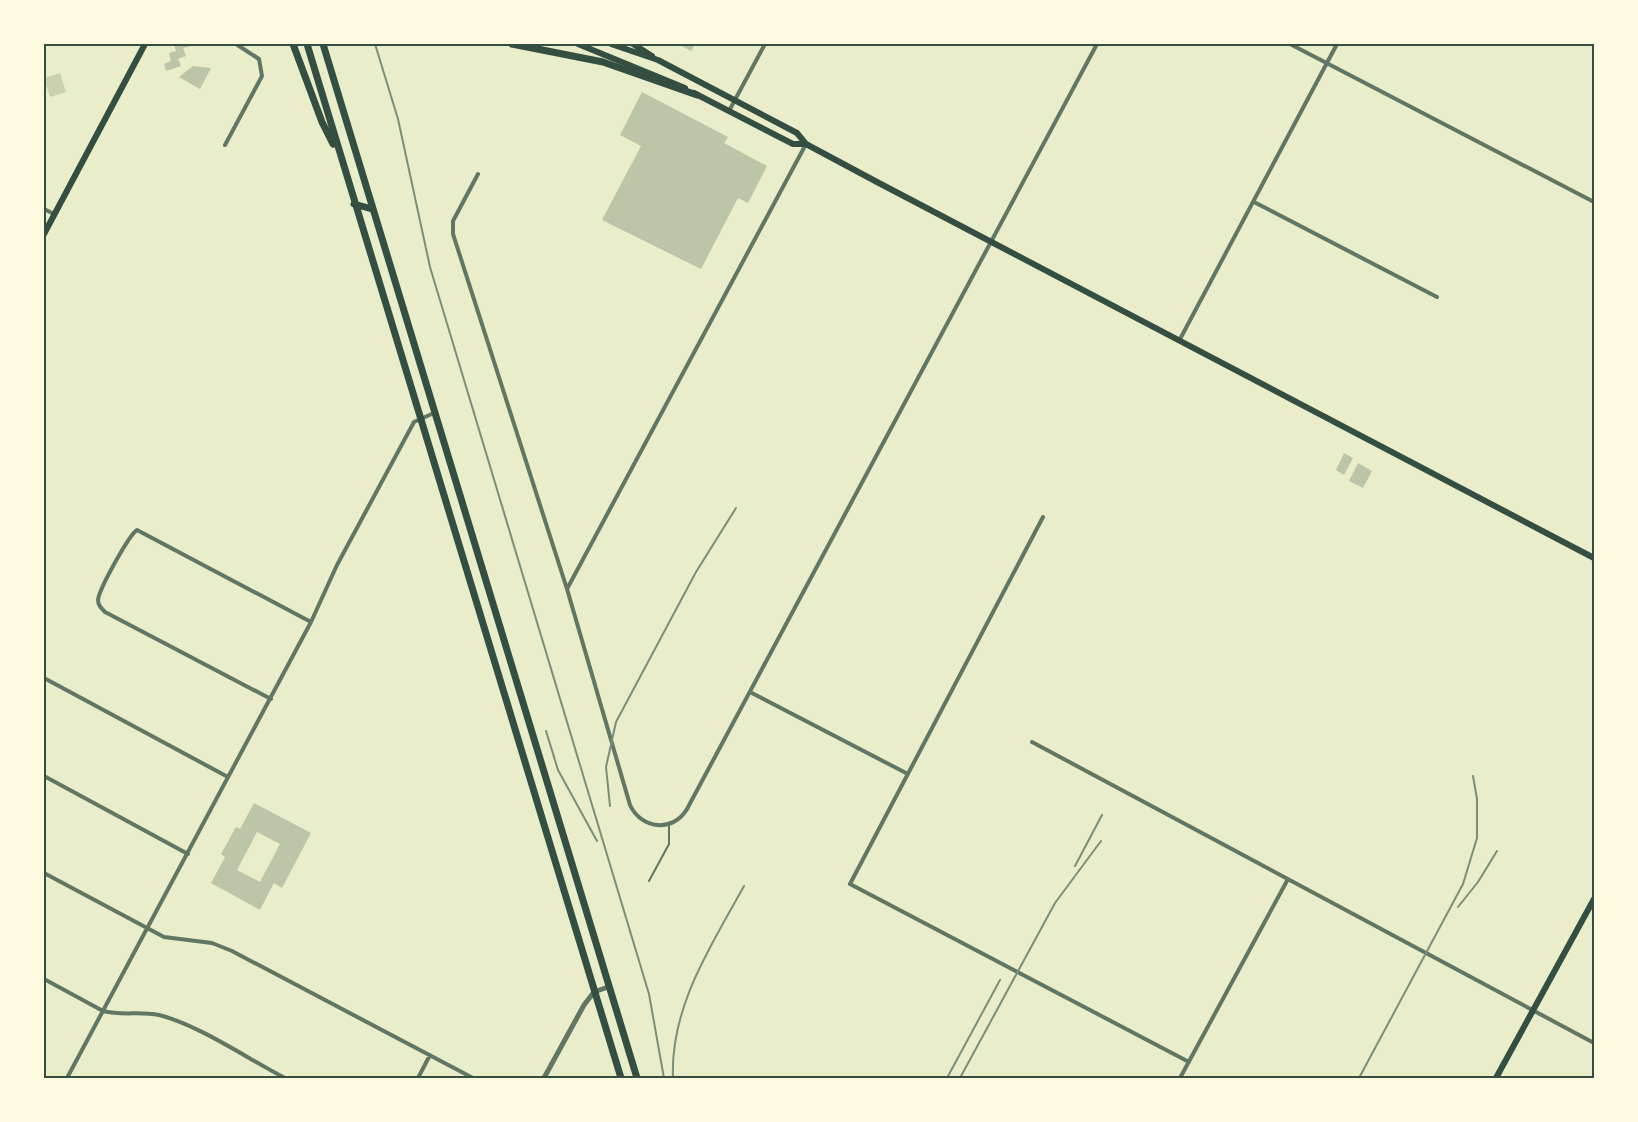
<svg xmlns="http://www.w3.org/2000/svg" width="1638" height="1122" font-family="'Work Sans',sans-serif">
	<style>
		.green { fill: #cad2ad }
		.building { fill: #bcc5a7; fill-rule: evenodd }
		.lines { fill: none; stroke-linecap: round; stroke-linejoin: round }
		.service { stroke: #617663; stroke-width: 2 }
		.minor { stroke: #617663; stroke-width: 4 }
		.tertiary { stroke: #617663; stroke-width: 5 }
		.secondary { stroke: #344e41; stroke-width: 6 }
		.trunk { stroke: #344e41; stroke-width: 7 }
		.rail { stroke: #7c8e77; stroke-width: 2 }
		.neatline { fill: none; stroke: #344e41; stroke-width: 2 }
	</style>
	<rect width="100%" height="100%" fill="#e9edc9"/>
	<!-- green -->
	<path class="green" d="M60 73 66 92 50 97 44 78Z"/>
	<!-- building -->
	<path class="building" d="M174 44 191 46 183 48 186 56 178 59 181 66 166 71 164 64 171 61 169 53 176 51Z
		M678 44H695L691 51Z
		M193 66 211 68 200 89 179 77Z
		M642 92 728 137 724 143 767 166 748 203 738 198 701 269 602 220 641 146 620 135Z
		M1344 453 1353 458 1344 475 1336 470Z
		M1358 463 1372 471 1363 488 1349 481Z
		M254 803 311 833 282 888 274 883 260 910 211 883 225 857 221 854 236 827 240 829ZM257 832 280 844 260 882 237 870Z"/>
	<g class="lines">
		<!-- service -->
		<path class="service" d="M649 881 669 844V825"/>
		<!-- minor -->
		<path class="minor" d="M1290 44 1594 202
			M729 111 765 44
			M225 145 262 76 259 59 236 44
			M478 174 453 221V234L567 589 630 805C641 829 673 833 687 809L1097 44
			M1254 202 1437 297
			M44 209 54 214
			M1179 341 1337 44
			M1043 517 850 884 1189 1062
			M567 589 806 144
			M44 678 228 777
			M750 692 906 773
			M271 699 105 612C101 608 98 605 98 600 99 589 129 535 137 530L311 622
			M1032 742 1594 1043
			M44 776 188 854
			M44 873 164 937 212 943 232 951 473 1078
			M44 979 103 1011C122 1016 140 1011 159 1015 199 1025 248 1059 285 1078
			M67 1078 311 622 337 565 414 422 434 413
			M418 1078 430 1055
			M1180 1078 1288 879"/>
		<!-- tertiary -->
		<path class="tertiary" d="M544 1078 584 1005 594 992 608 987"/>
		<!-- secondary -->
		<path class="secondary" d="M578 44 685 88
			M611 44 658 60 797 133 806 144 877 182 1594 558
			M633 44 652 56
			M694 93 793 144H806
			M44 234 145 44
			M1496 1078 1594 899"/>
		<!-- trunk -->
		<path class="trunk" d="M293 44 322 122 333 144
			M307 44 621 1078
			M323 44 637 1078
			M512 44 603 62 697 95
			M354 204 372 209"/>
		<!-- rail -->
		<path class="rail" d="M375 44 398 119 430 267 649 994 664 1078
			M546 731 558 770 597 841
			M610 806 606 767 616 722 696 572 736 508
			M1075 866 1102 815
			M1458 907 1478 882 1497 851
			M673 1078C670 1007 711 946 744 886
			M947 1078 1000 980
			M960 1078 1055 903 1101 841
			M1359 1078 1463 884 1477 838V799L1473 776"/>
	</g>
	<!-- border -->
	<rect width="1638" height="1122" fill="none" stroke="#fefae0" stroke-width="90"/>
	<rect x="45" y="45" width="1548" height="1032" class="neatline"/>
</svg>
